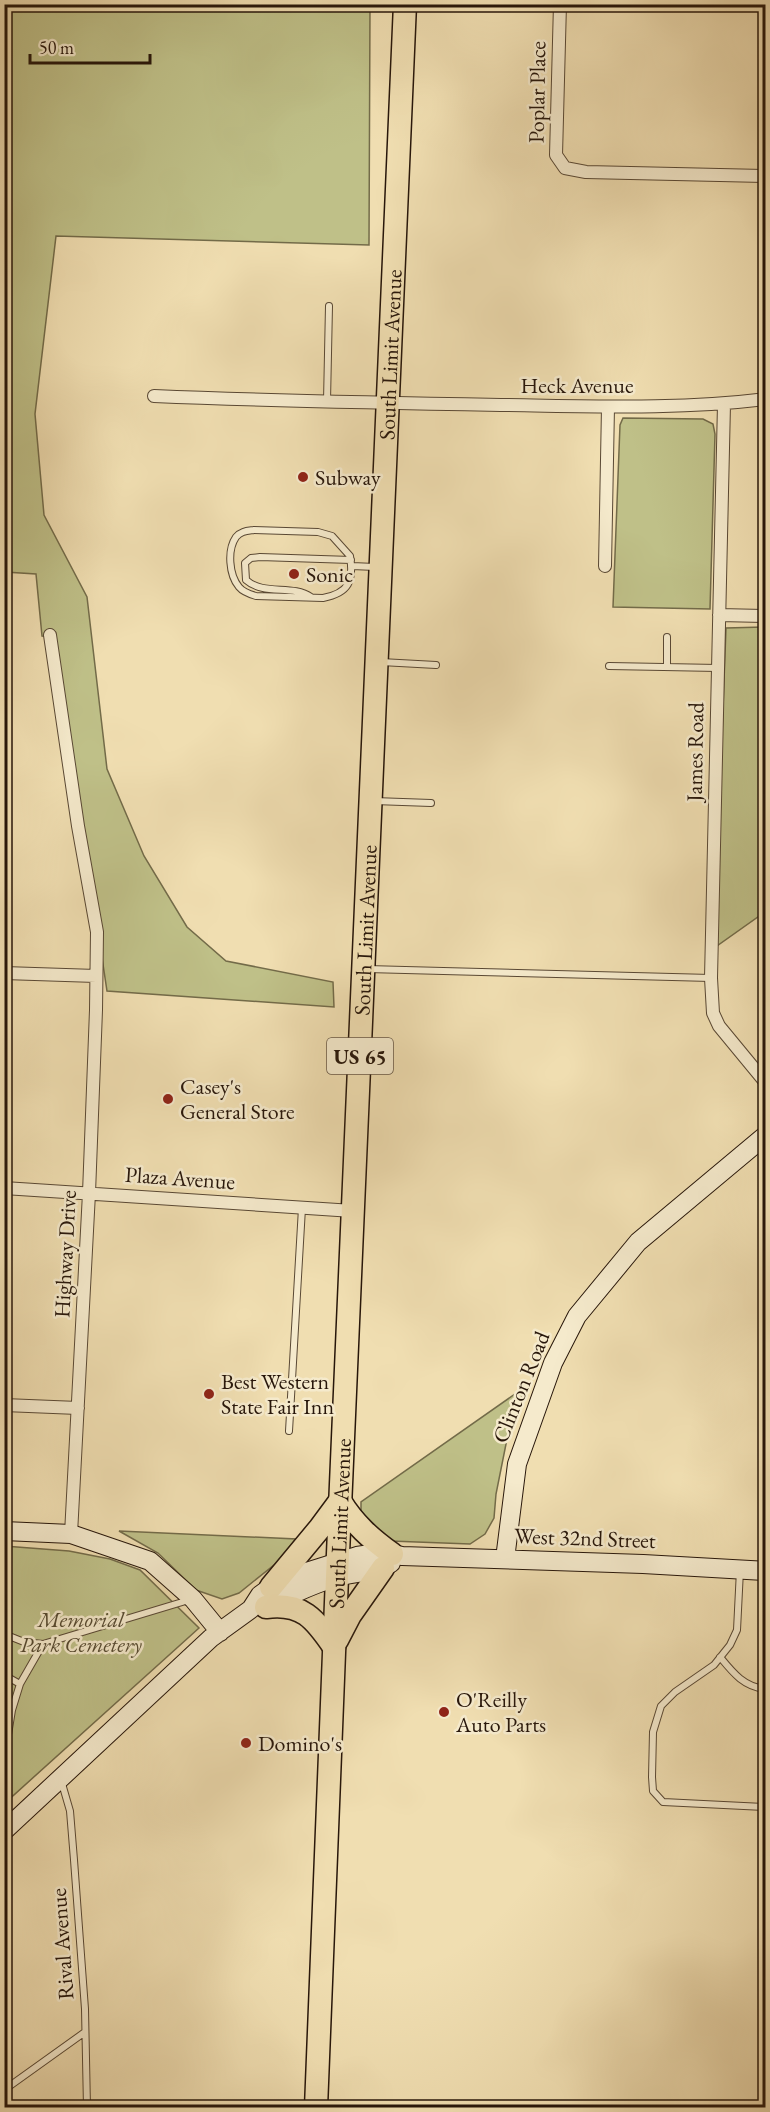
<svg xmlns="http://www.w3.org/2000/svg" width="770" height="2112" font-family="'EB Garamond',serif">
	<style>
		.green { fill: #bfc088; stroke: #736b49; stroke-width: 1.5 }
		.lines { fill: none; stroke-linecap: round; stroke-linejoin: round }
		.lane-casing { stroke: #594834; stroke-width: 8 }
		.street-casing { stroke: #594834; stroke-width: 14 }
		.secondary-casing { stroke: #27160a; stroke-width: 20 }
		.highway-casing { stroke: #27160a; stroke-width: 25 }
		.lane { stroke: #f5eacc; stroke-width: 6 }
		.street { stroke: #f5eacc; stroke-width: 12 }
		.secondary { stroke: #f5eacc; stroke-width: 18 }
		.highway { stroke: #f0deb1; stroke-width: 22 }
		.poi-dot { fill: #8f2418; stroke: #f5eacc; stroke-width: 2 }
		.labels { text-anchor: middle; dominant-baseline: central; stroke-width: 5; stroke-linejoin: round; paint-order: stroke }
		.shield { fill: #f5eacc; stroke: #655644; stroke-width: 1.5 }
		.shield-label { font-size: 21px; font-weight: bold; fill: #27160a }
		.street-label { font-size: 22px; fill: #27160a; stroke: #f5eacc }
		.poi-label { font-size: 22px; fill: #27160a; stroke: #f5eacc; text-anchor: start }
		.park-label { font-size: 22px; font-style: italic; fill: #554930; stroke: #f5eacc }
	</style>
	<rect width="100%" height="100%" fill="#f0deb1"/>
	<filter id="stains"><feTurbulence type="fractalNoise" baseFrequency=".00333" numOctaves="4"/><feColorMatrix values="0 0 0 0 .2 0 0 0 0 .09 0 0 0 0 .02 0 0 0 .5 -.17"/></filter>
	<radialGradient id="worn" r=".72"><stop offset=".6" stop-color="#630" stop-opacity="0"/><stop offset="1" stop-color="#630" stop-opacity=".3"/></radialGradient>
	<!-- green -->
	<path class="green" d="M4 5H370L369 245 56 236 35 414 44 515 87 597 107 769 144 856 187 927 226 961 333 982 334 1007 107 991 54 637 42 636 36 574 5 572Z
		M623 418 703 419 713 424 715 434 710 609 613 607 620 425Z
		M765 627V912L714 948 726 628Z
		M525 1387 507 1439 496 1494 494 1518 485 1534 470 1544 390 1541 361 1518V1502Z
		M119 1531 296 1539 279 1561 239 1593 222 1599 196 1590 158 1553Z
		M4 1546 69 1551 110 1559 140 1570 199 1628 5 1803Z"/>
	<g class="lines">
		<defs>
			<path id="lane" d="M327 401 329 306
				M254 530 318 532 332 536 350 556C354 581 349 593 323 598L256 596C249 594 243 592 239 587 229 575 227 550 236 537 241 531 247 531 254 530Z
				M352 566 375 567
				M311 597C292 584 264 596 246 580L245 563 251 558 260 557 351 560
				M667 637V667
				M381 662 436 665
				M609 666 718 668
				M374 801 431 803
				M367 969 711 978
				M289 1431 302 1208
				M740 1570 737 1630 730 1645 714 1665 675 1692 661 1706 653 1732 652 1777 653 1791 663 1802 766 1807
				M4 1634 24 1642 43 1644
				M720 1657C733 1673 744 1687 766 1689
				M4 1675 20 1684
				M4 1759 12 1710 20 1684 43 1644 189 1600
				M61 1780 70 1811 74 1860 85 2009 87 2108
				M4 2090 85 2032"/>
			<path id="street" d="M560 4 556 155 565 168 586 172 766 176
				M154 396C270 401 385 403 501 405 589 406 678 410 766 399
				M724 404 711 978 713 1013 719 1026 766 1083
				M605 566 608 407
				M719 615 766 616
				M50 635 78 826 97 932 96 1010 89 1193 71 1534
				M4 973 96 976
				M4 1188 353 1211
				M4 1405 78 1408"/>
			<path id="secondary" d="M4 1531 71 1534 150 1561 193 1599 220 1632
				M505 1559 517 1464 553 1363 577 1316 638 1242 766 1135
				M268 1606C290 1595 313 1584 337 1577 354 1572 376 1573 391 1563
				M4 1831 211 1638 251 1609 260 1595 271 1587 303 1573 357 1556 384 1552 402 1556 643 1564 766 1571"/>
			<g id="highway">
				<path d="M271 1587 320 1528 340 1501C354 1524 371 1539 392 1554"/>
				<path d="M266 1607C302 1602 315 1619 334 1647"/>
				<path d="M337 1640 350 1615 383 1568"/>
				<path id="s1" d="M316 2108 337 1577 405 4"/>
			</g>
		</defs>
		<!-- lane casing -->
		<use href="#lane" class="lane-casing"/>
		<!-- street casing -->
		<use href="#street" class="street-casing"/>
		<!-- secondary casing -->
		<use href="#secondary" class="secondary-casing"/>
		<!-- highway casing -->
		<use href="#highway" class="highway-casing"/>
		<!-- lane -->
		<use href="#lane" class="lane"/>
		<!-- street -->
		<use href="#street" class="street"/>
		<!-- secondary -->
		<use href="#secondary" class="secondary"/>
		<!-- highway -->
		<use href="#highway" class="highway"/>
	</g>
	<!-- markers -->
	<g class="poi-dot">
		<circle cx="303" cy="477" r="6"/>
		<circle cx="294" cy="574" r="6"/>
		<circle cx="168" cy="1099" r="6"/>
		<circle cx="209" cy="1394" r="6"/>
		<circle cx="444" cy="1712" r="6"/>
		<circle cx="246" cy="1743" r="6"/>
	</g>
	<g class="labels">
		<!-- shield labels -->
		<rect class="shield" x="327" y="1038" width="66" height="36" rx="4.5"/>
		<g class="shield-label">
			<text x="360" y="1056">US 65</text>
		</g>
		<!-- street labels -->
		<g class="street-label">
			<text transform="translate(537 92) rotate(-89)">Poplar Place</text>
			<text stroke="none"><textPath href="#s1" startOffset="1755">South Limit Avenue</textPath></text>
			<text x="577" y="385">Heck Avenue</text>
			<text transform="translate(695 752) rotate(-89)">James Road</text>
			<text stroke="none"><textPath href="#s1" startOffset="1179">South Limit Avenue</textPath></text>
			<text transform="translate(180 1178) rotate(4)">Plaza Avenue</text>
			<text transform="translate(65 1254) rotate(-87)">Highway Drive</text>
			<text transform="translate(521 1387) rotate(-68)">Clinton Road</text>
			<text stroke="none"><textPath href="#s1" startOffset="585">South Limit Avenue</textPath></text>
			<text transform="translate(585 1538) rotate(2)">West 32nd Street</text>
			<text transform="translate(62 1944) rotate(-94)">Rival Avenue</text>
		</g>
		<!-- poi labels -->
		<g class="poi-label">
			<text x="315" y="477">Subway</text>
			<text x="306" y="574">Sonic</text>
			<text x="180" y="1086">Casey's<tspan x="180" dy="25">General Store</tspan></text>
			<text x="221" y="1381">Best Western<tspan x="221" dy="25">State Fair Inn</tspan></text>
			<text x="456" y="1699">O'Reilly<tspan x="456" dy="25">Auto Parts</tspan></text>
			<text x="258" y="1743">Domino's</text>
		</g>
		<!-- park labels -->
		<g class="park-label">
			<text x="81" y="1619">Memorial<tspan x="81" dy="25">Park Cemetery</tspan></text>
		</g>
	</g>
	<!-- margin -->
	<rect width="770" height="2112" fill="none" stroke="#f0deb1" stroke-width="24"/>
	<rect x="6" y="6" width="758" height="2100" fill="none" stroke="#27160a" stroke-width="3"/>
	<rect x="12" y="12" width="746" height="2088" fill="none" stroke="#27160a" stroke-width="1.5"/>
	<!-- scale -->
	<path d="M30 54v9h120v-9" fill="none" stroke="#27160a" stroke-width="3"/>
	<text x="39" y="54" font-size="18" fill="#27160a" stroke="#f5eacc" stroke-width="4.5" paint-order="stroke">50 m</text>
	<rect width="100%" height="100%" filter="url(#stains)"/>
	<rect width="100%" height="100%" fill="url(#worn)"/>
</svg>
